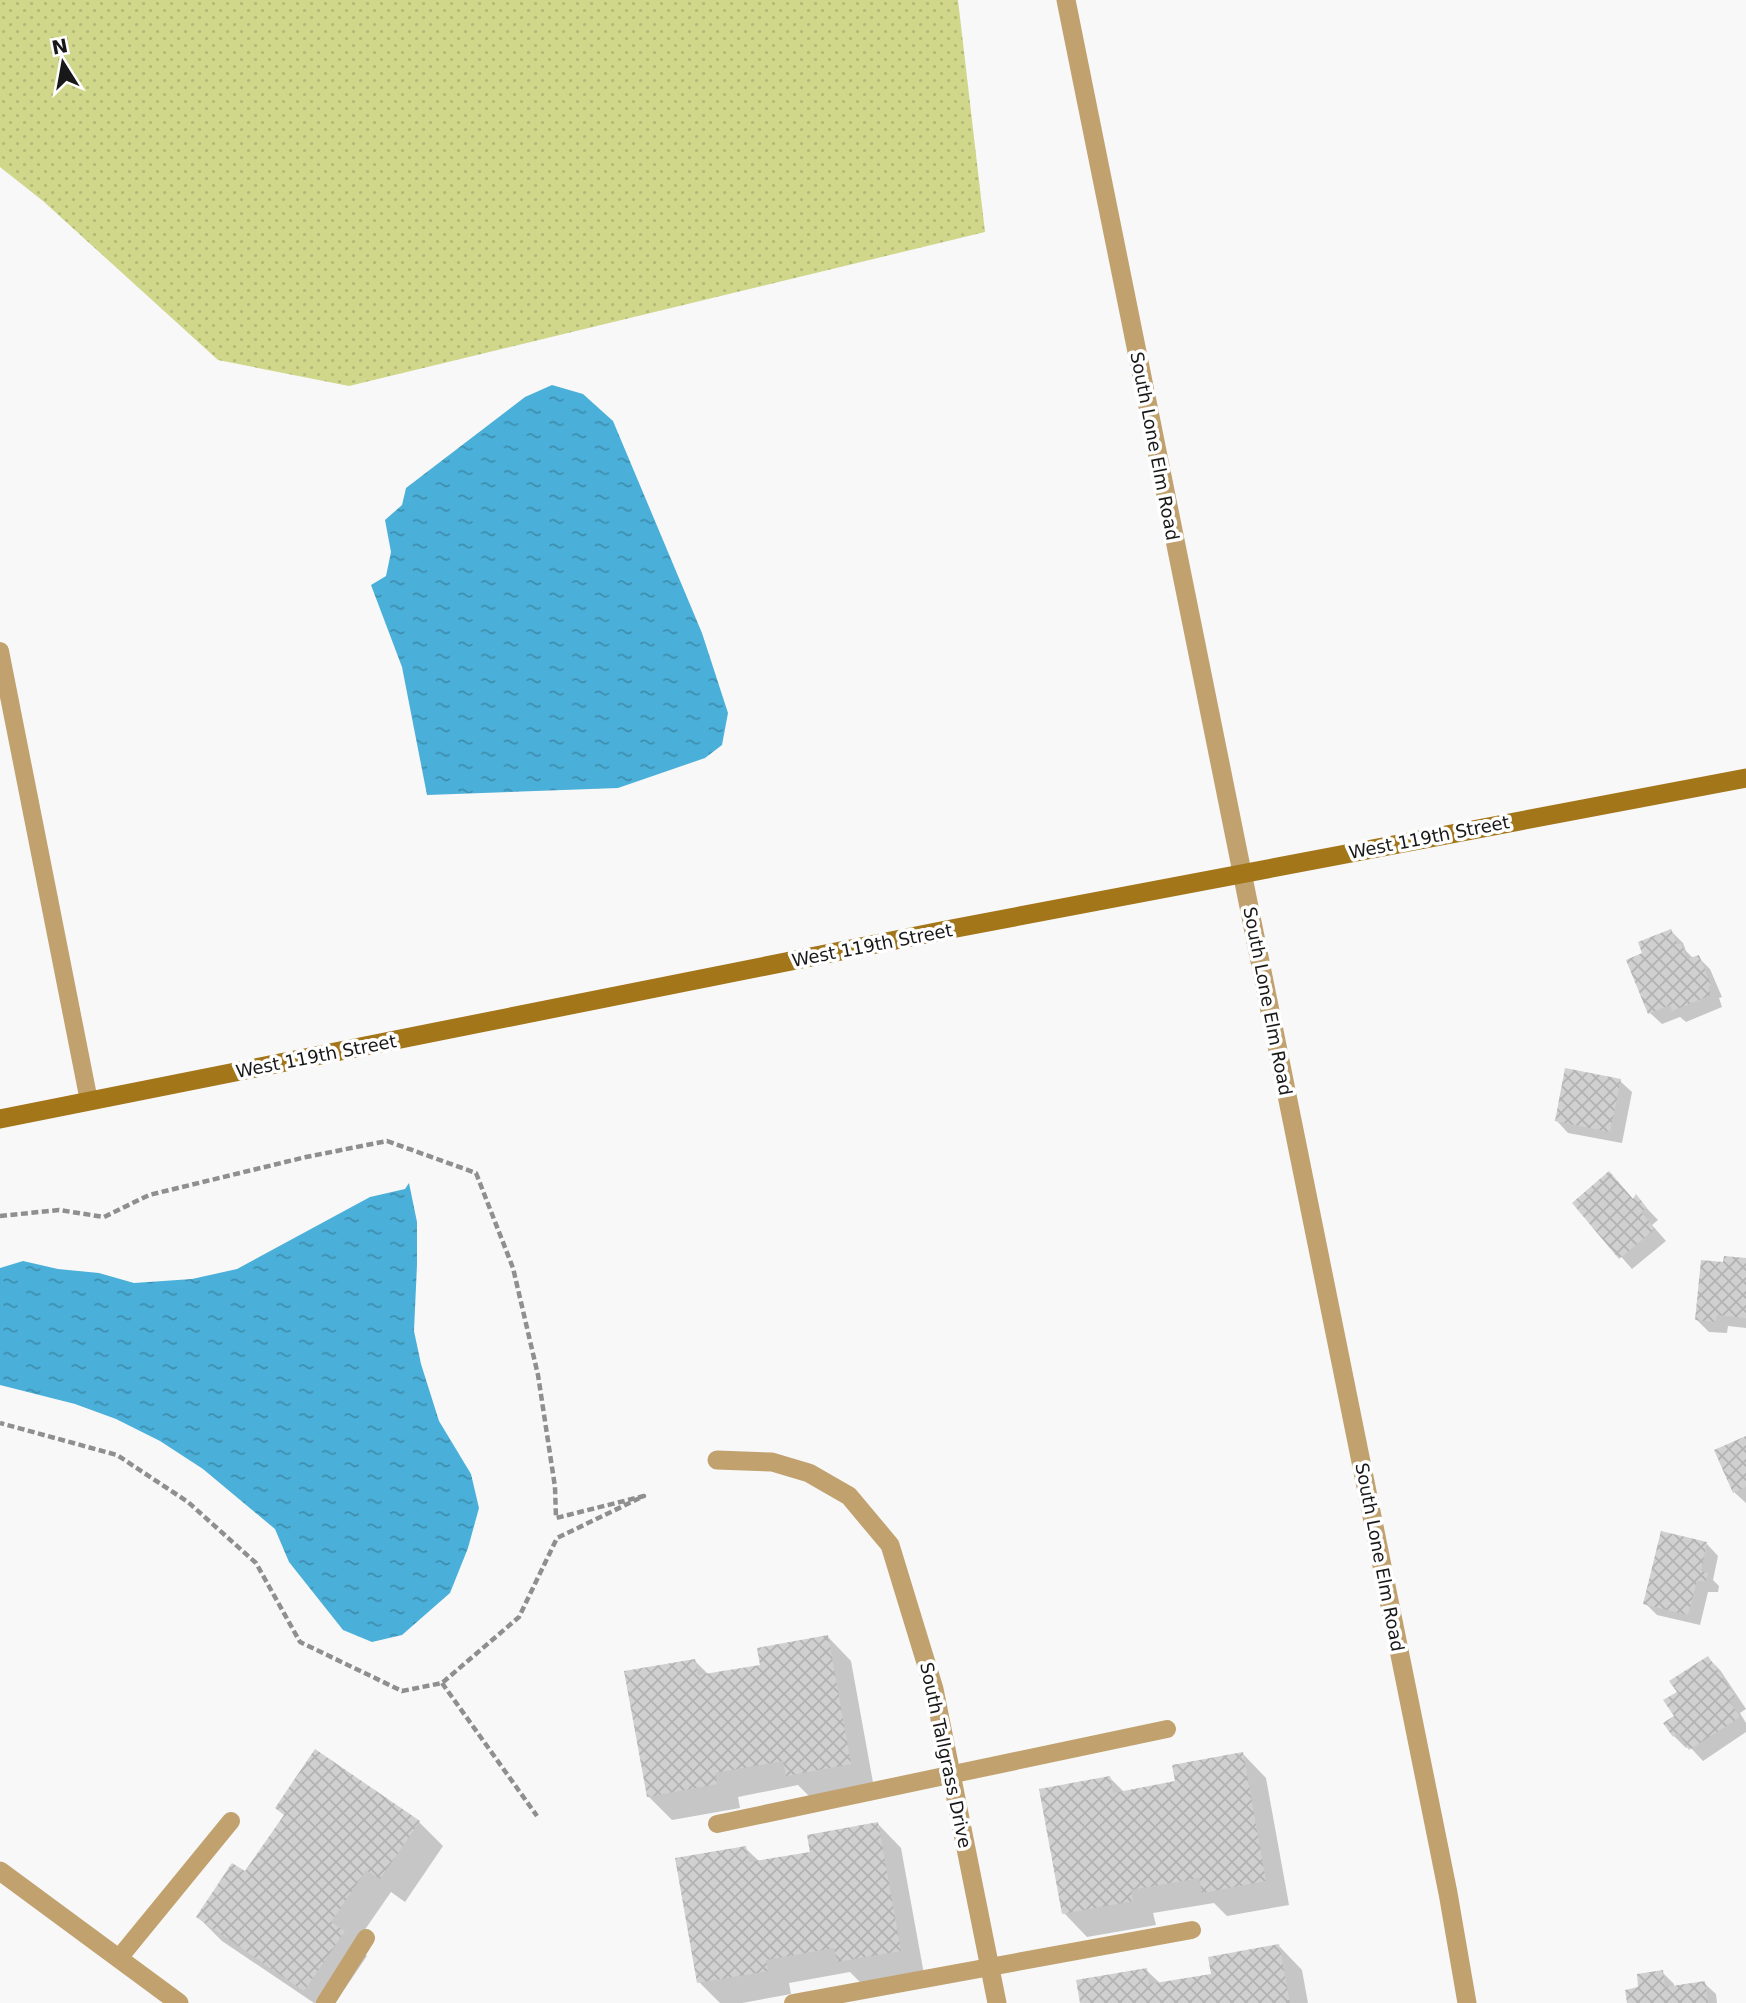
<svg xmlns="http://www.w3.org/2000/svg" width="1746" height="2003" font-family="'DejaVu Sans',sans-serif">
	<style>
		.grass { fill: url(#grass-dots) }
		.water { fill: url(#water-ripples) }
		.shadow { fill: #0003 }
		.building { fill: url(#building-cross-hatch) }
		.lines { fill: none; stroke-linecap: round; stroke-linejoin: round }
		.path { stroke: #8f8f90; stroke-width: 4.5; stroke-dasharray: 7 3.5; stroke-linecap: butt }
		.service { stroke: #c1a26f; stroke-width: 18 }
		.minor { stroke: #c1a26f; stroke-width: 19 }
		.tertiary { stroke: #c1a26f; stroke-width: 19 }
		.secondary { stroke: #a4761a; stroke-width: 19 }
		.labels { text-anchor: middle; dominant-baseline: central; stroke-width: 7; stroke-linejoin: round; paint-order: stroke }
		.street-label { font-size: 18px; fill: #181818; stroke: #fff }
	</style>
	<defs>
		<pattern id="grass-dots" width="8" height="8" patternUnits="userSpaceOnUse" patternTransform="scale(1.75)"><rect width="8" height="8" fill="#d0d78a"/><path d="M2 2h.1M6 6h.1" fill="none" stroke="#b2b876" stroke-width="1.8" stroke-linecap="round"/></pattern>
		<pattern id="water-ripples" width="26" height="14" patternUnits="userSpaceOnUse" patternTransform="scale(1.75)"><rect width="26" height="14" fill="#4bb0d9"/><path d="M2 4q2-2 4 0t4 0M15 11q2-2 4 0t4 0" fill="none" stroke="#3d8eaf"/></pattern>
		<pattern id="building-cross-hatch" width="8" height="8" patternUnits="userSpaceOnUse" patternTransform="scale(1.75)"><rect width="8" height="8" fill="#d0d0d1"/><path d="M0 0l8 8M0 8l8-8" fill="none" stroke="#b2b2b3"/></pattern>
	</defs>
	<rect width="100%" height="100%" fill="#f8f8f9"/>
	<!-- grass -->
	<path class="grass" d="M0 0H958L985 232 349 386 218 360 43 201 0 167Z"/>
	<!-- water -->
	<path class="water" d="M552 385 583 394 613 421 702 633 728 713 722 745 705 758 618 788 427 795 402 667 371 585 386 576 391 552 385 520 402 505 406 488 525 397Z
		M409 1183 417 1222V1265L414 1331 421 1364 439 1421 471 1474 479 1508 468 1548 450 1593 402 1635 372 1642 343 1630 289 1562 275 1529 203 1469 160 1441 116 1419 75 1404 0 1385V1268L23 1261 58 1269 99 1273 134 1283 192 1279 237 1269 370 1197 405 1189Z"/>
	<!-- shadow -->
	<path class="shadow" d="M1671 931 1683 943 1686 951 1692 957H1698L1710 969 1722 997 1719 998 1722 1007 1686 1022 1680 1017 1662 1024 1650 1013 1644 954Z
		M1620 1081 1632 1092 1622 1143 1568 1133 1557 1121Z
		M1609 1173 1634 1200 1636 1197 1658 1220 1652 1225 1666 1241 1632 1269 1574 1203Z
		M1746 1260V1328L1728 1326 1727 1333 1709 1332 1697 1320 1725 1264Z
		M1746 1438V1503L1734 1492Z
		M1707 1544 1718 1556 1713 1580 1719 1586 1718 1592H1708L1700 1625 1657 1615 1645 1603Z
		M828 1637 851 1661 874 1788 812 1799 798 1785 738 1797 740 1808 672 1820 648 1796 695 1661 709 1675 762 1666Z
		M1708 1658 1720 1670 1746 1709 1740 1713 1746 1723V1732L1703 1761 1689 1746 1686 1748 1674 1736 1679 1692Z
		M315 1751 419 1822 443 1846 405 1902 391 1892 355 1944 367 1956 335 2003H314L222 1941 198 1917 245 1874 285 1816Z
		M1243 1754 1266 1778 1289 1905 1227 1916 1214 1903 1153 1913 1156 1925 1087 1937 1064 1913 1110 1778 1124 1792 1177 1783Z
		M878 1824 901 1848 924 1974 863 1985 850 1972 789 1983 791 1994 742 2003H720L699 1982 745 1848 760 1862 812 1853Z
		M1279 1946 1302 1970 1308 2003H1082L1146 1970 1161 1984 1213 1975Z
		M1662 1972 1674 1984V1987L1704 1983 1716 1994 1717 2003H1628L1640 1989Z"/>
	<!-- building -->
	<path class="building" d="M1671 929 1678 945 1681 943 1687 959 1699 955 1711 985 1708 987 1711 995 1672 1011 1670 1005 1648 1014 1626 960 1642 953 1638 942Z
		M1565 1068 1621 1079 1610 1132 1555 1121Z
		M1609 1171 1633 1199 1636 1194 1647 1208 1641 1212 1655 1229 1619 1259 1572 1203Z
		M1724 1256 1746 1258V1318L1717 1315 1715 1322 1695 1320 1701 1260 1723 1262Z
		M1746 1436V1487L1733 1493 1714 1450Z
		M1661 1531 1707 1542 1701 1571 1708 1573 1706 1581H1697L1688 1615 1643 1604Z
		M828 1635 851 1764 786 1776 783 1761 715 1773 717 1784 647 1797 624 1671 695 1659 698 1675 760 1665 757 1648Z
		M1708 1656 1735 1696 1729 1701 1740 1717 1689 1750 1678 1733 1673 1737 1663 1723 1674 1716 1663 1700 1677 1692 1669 1681Z
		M315 1749 420 1821 380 1879 366 1870 331 1922 345 1931 304 1991 196 1917 232 1863 245 1871 284 1815 275 1808Z
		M1243 1752 1266 1881 1202 1893 1199 1878 1131 1890 1133 1901 1062 1914 1039 1789 1110 1776 1113 1793 1175 1781 1172 1765Z
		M878 1822 901 1951 837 1962 834 1948 766 1960 768 1971 697 1983 675 1858 746 1846 749 1862 810 1852 807 1835Z
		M1279 1944 1290 2003H1080L1076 1980 1147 1968 1149 1984 1211 1974 1208 1957Z
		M1663 1970 1665 1987 1705 1981 1708 2003H1627L1625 1990 1638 1987 1637 1974Z"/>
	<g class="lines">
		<!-- path -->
		<path class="path" d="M0 1216 59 1210 104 1217 149 1195 306 1157 387 1141 476 1173 513 1268 538 1375 555 1487 556 1518 644 1496 557 1538 519 1617 442 1683 402 1691 300 1642 256 1563 188 1502 117 1455 0 1423
			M442 1683 537 1816"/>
		<!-- service -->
		<path class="service" d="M0 651 89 1101
			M717 1824 1167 1729
			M119 1958 231 1821
			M325 2003 366 1938
			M793 2003 1192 1930"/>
		<!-- minor -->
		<path class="minor" d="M717 1460 772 1462 809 1473 849 1496 890 1545 934 1689 997 2003
			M0 1871 179 2003"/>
		<!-- tertiary -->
		<path class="tertiary" d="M1066 0 1448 1893 1467 2003"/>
		<!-- secondary -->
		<path class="secondary" d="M0 1119 946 930 1746 778"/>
	</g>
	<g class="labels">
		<!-- street labels -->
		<g class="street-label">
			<text transform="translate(1155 446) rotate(79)">South Lone Elm Road</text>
			<text transform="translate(1429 837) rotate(-11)">West 119th Street</text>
			<text transform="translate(872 945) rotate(-11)">West 119th Street</text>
			<text transform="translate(1268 1001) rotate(79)">South Lone Elm Road</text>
			<text transform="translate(316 1056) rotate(-11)">West 119th Street</text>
			<text transform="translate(1380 1557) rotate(79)">South Lone Elm Road</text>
			<text transform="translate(946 1755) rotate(78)">South Tallgrass Drive</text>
		</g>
	</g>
	<!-- north arrow -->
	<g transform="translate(63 63) rotate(349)" stroke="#ffffff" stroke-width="5" paint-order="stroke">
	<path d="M0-5L12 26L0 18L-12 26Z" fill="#181818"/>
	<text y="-10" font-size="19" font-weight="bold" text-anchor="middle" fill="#181818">N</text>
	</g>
</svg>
